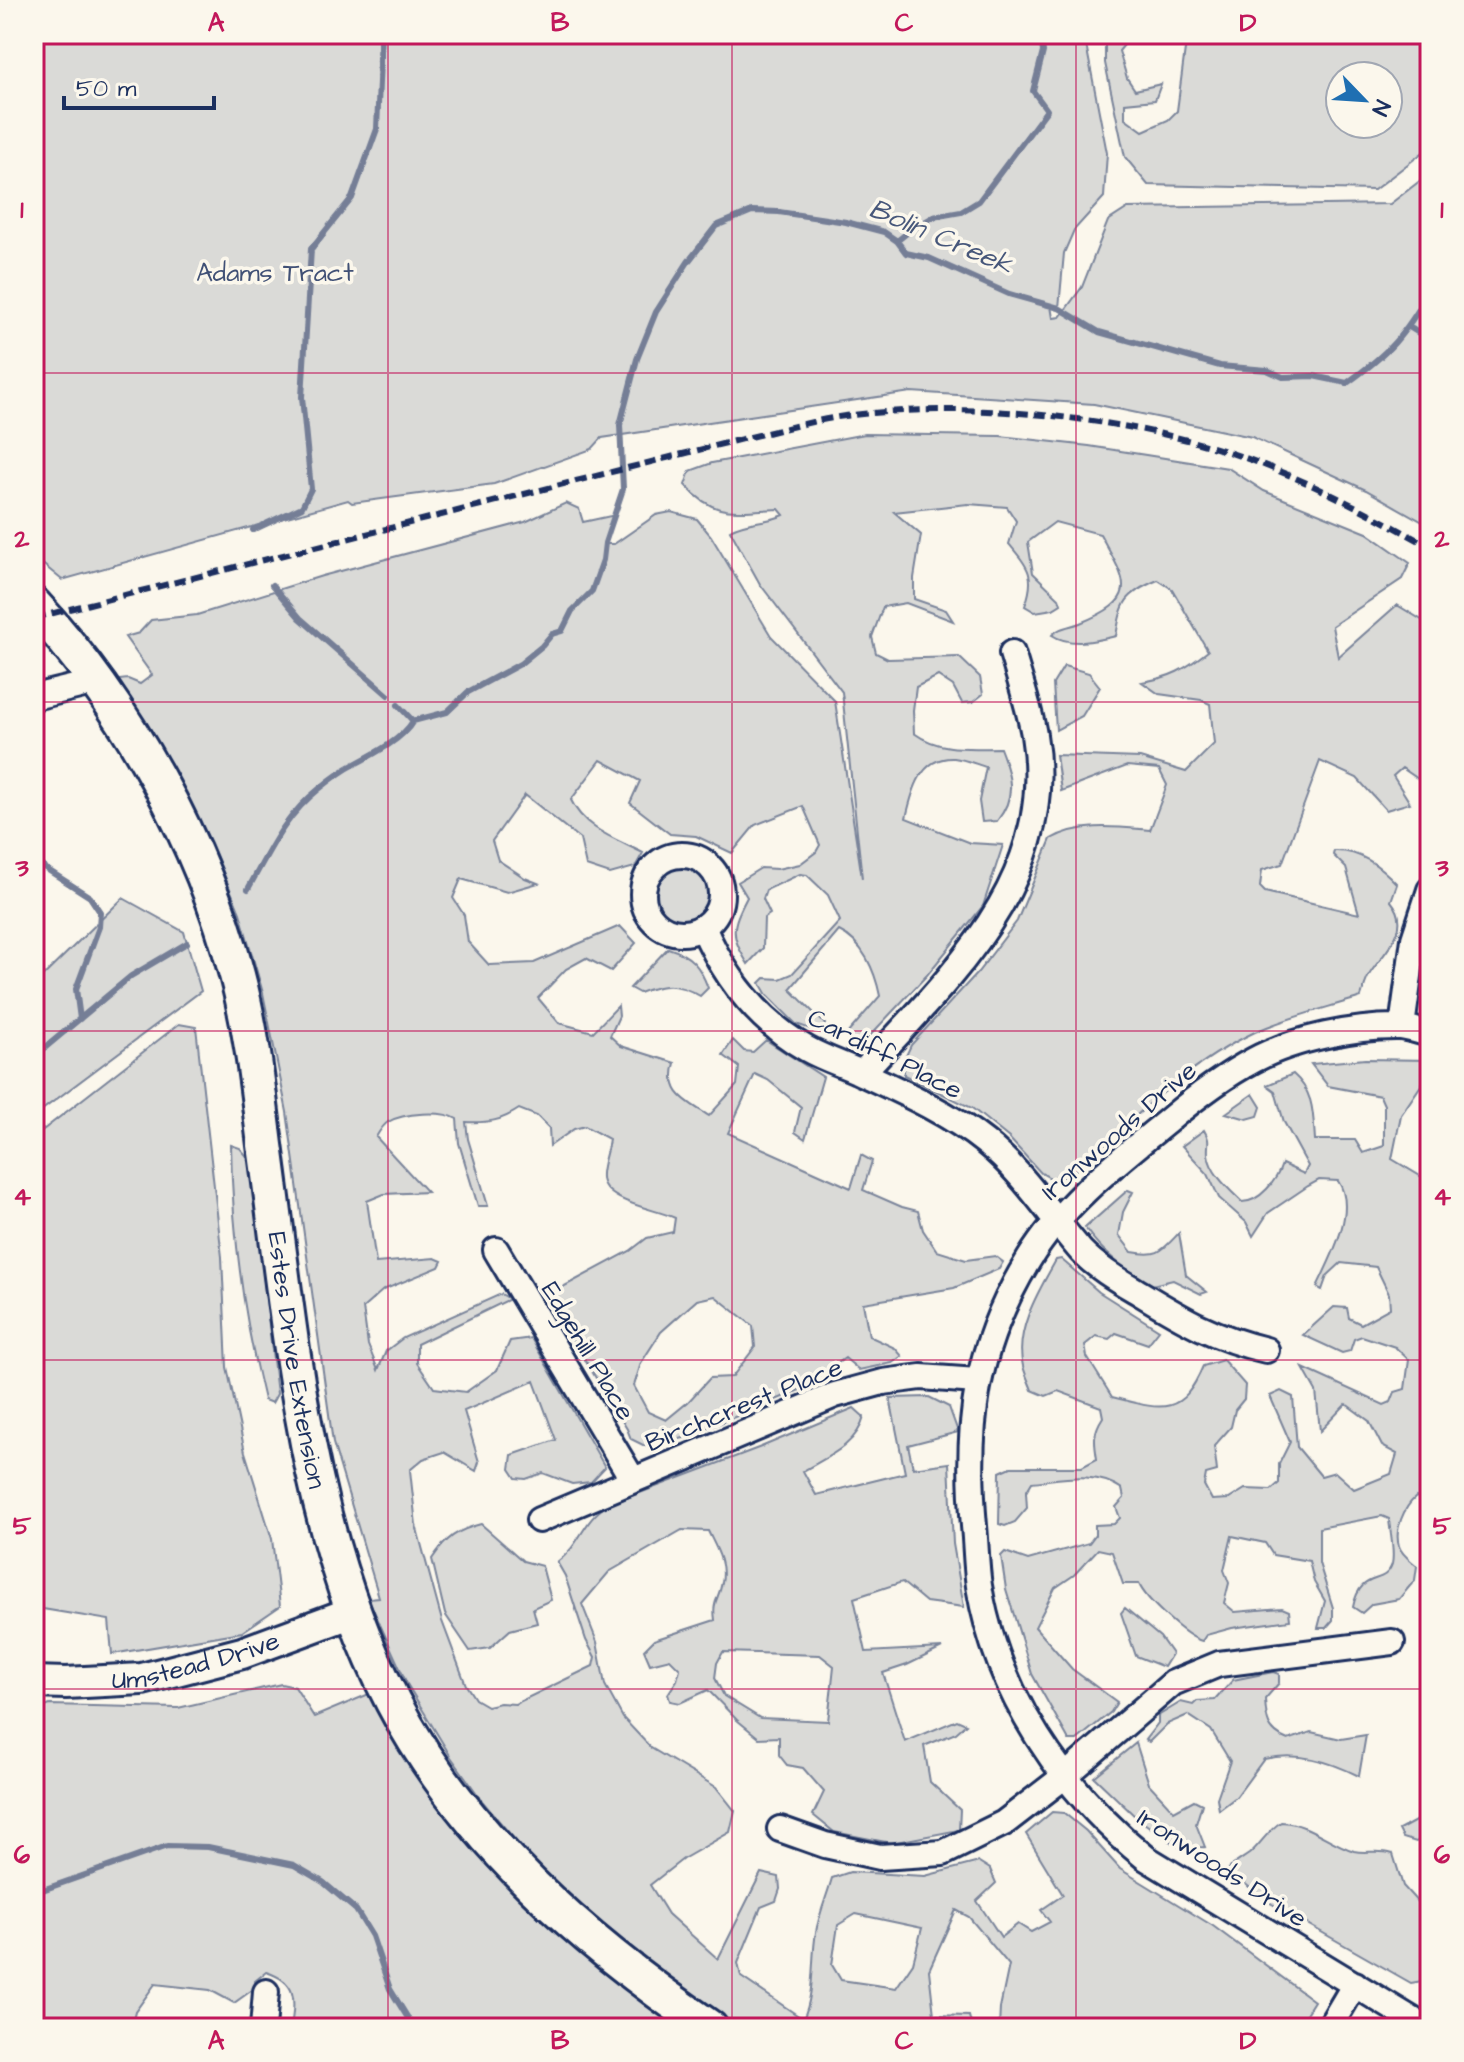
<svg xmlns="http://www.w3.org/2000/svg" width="1464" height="2062" font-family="'Architects Daughter',sans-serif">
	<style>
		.green { fill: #dadad7; stroke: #7a849a; stroke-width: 2; fill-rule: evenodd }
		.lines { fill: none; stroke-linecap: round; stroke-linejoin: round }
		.stream { stroke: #747e96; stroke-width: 6 }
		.minor-casing { stroke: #1b2f5e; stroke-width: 30 }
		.tertiary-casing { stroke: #1b2f5e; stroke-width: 36 }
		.secondary-casing { stroke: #1b2f5e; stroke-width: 40 }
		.minor { stroke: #fbf7ec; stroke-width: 24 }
		.tertiary { stroke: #fbf7ec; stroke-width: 30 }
		.secondary { stroke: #fbf7ec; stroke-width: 34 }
		.rail { stroke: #1b2f5e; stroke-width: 6; stroke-dasharray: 12 6; stroke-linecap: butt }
		.grid { fill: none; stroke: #c2185b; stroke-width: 2; stroke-opacity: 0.55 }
		.labels { text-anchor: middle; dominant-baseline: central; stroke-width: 7; stroke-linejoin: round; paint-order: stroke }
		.park-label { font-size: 26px; fill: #415176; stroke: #fbf7ec }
		.street-label { font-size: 26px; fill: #1b2f5e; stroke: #fbf7ec }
		.water-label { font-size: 28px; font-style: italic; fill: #47577a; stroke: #fbf7ec }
		.neatline { fill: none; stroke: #c2185b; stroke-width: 3 }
		.grid-label { font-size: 26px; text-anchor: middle; font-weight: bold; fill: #c2185b }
	</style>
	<rect width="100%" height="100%" fill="#fbf7ec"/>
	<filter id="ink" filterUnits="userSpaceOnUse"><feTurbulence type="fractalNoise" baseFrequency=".0125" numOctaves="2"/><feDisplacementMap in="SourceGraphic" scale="16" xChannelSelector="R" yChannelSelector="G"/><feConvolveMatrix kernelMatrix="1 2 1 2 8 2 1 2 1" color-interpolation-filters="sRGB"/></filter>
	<g filter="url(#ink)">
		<!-- green -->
		<path class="green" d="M34 34H1084L1107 153 1104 197 1074 230 1064 253 1059 308 1051 306 1053 318 1060 317 1082 287 1108 221 1128 208 1390 204 1430 173V526L1366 490 1252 437 1094 404 911 392 602 438 592 449 494 484 352 503 348 500 62 580 34 557Z
			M1105 34H1133L1119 51 1127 78 1135 90 1161 84 1155 100 1125 103V118L1143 131 1168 120 1177 111 1187 34H1430V147L1374 190 1148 185 1125 157 1105 63ZM1340 76H1388V124H1340Z
			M865 434 1000 436 1089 446 1228 468 1264 491 1367 533 1410 563 1402 579 1332 626 1338 657 1397 605 1430 625V787L1402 768 1393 776 1410 803 1386 810 1357 778 1320 761 1282 864 1262 870 1260 887 1265 892 1359 914 1346 868 1333 855 1334 851C1360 850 1380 866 1397 884L1391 901C1414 928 1384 952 1371 972 1366 979 1364 988 1361 997 1327 1008 1288 1017 1255 1032 1185 1065 1127 1125 1069 1176L1052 1179 1041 1173 1009 1138 972 1108 904 1075V1060L911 1045 978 972 1017 921 1051 839C1080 822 1117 827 1150 830L1167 785 1159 769 1127 766 1061 791 1056 755 1140 758 1186 772 1214 744 1210 704 1201 700 1159 694 1142 682C1172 677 1184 670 1208 651L1172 589 1158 580C1125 594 1122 601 1116 636 1096 641 1070 647 1052 635 1059 627 1070 627 1080 623 1142 598 1126 582 1100 534L1055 522 1028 542 1033 573 1059 598 1061 604 1053 609 1035 612 1025 606C1036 576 1029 568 1009 544L1016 521 1007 507 968 504 894 512 921 535 914 578V599L946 610 953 621 906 603 883 607 872 637 876 653 888 659 959 657 980 677 983 694 973 702 962 703 953 686 938 676 916 687 913 710 914 733C940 752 970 748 1000 748 1011 776 1017 796 997 821L982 822 979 801 986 767C976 764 964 759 954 758 920 756 912 792 906 818L970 843 1003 845 983 906 927 975 863 1043 850 1046 846 1035 880 996C875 971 863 942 839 931L790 989 825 1024 822 1033 796 1024 767 995 760 983 765 978 780 979 792 974 840 921 828 895 807 875 800 874 766 890 763 899 770 914 764 918 763 948 748 964C730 935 731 928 747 897L738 882 761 868 777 869 800 864 816 852 820 845 803 806 755 825 732 853 696 836 670 834 630 803 640 781 601 760 571 800C584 829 616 839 643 853L635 867 610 874 586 866 580 839 525 795 492 841 498 860 525 878 538 883 507 892 461 879 453 898 464 915 468 942 489 965 534 963 620 926 636 943 611 971 586 958 566 969 538 998 559 1023 593 1032 618 1006 619 1016 610 1036 621 1046 675 1063C666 1094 687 1101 709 1116L737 1085 739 1067 723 1055 733 1040 744 1051 753 1052 766 1040 823 1077 805 1139 795 1132 801 1107 768 1080 755 1074 728 1133 851 1188 861 1155 872 1161 863 1190 902 1207 918 1211 923 1230 937 1251 966 1260 995 1256 1003 1262 999 1269 954 1288 863 1303 869 1336 895 1348 902 1356 892 1363 859 1370 845 1358 802 1389 684 1438 645 1446 631 1439 627 1429 546 1296 630 1251 647 1238 673 1232 675 1218C657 1209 602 1202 602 1177 601 1166 608 1151 609 1139L585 1126 574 1129 550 1146 549 1128 537 1116 519 1109C501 1121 488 1123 466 1122L468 1139 488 1206H478L459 1143 457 1119C442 1110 403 1113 388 1122 383 1125 379 1132 376 1137L427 1192 384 1194 367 1201 376 1263 435 1258 442 1261 439 1267 383 1290 363 1308 368 1345 378 1370 386 1351 403 1338 501 1294 510 1299 417 1344V1363L434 1388 466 1392 497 1370 510 1341 531 1338 605 1467 591 1482 572 1484 543 1473 526 1479 516 1478 510 1469 512 1455 556 1440 534 1381 464 1411 479 1462 476 1471 444 1452 423 1459 410 1470 416 1525 442 1621 466 1685 475 1699 487 1706 500 1703 515 1704 593 1666 595 1657 586 1640 565 1576 557 1562C582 1544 582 1520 608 1505L761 1447 854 1408 864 1417C857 1445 827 1457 803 1471L816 1495 905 1473 890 1398 929 1397 949 1407 958 1432 908 1445 913 1468 949 1463 953 1544 964 1607 926 1602 902 1582 854 1598 866 1652 942 1648 907 1665 883 1673 905 1742 957 1720 966 1724 956 1733 924 1746 930 1782 960 1810 959 1830 891 1843 834 1832 813 1815 824 1792 803 1768 787 1765 779 1755V1737L759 1738 737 1720 708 1690 680 1703 670 1701 668 1694 677 1680 680 1669 670 1659 650 1664 644 1650 654 1640 715 1620C712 1600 719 1600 722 1582 726 1563 716 1548 708 1531L682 1530 609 1572 582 1604 597 1642 605 1685 623 1718 651 1748 716 1787 735 1811 730 1832 683 1859 650 1885 668 1914 718 1959 761 1873 779 1877 780 1889 776 1901 761 1907 738 1963 741 1977 803 2019C815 1995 811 1959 816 1932 819 1914 827 1896 832 1878L850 1872 925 1876 979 1862 990 1869 996 1883 977 1901 1001 1937 1018 1924 1031 1932 1050 1922 1041 1910 1063 1895 1026 1834 1052 1812 1064 1813 1086 1831 1120 1869 1213 1926 1314 2001 1297 2028H999L1000 2008 1009 1965 969 1917 956 1910 929 1970 934 2015 969 2016 972 2028H736L651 1971 544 1874 483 1802 451 1757 407 1684 368 1598 379 1597 333 1443 287 1112 263 993 240 913 211 843 181 785 119 680 128 679 140 684 152 675 125 637 139 633 151 620 197 615 322 576 525 522 566 503 579 509 583 522 615 515 605 544H614L656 515 671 512 697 519 711 536 771 636 835 701 862 878 842 692 760 584 730 530C747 520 767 523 784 515L779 509C736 510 717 520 685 485L690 471 712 463ZM715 1296 753 1326 755 1347 732 1377 710 1378 688 1402 666 1420 648 1412 634 1386 641 1363 661 1332 697 1300ZM723 1652 820 1655 834 1666 828 1721 760 1718 724 1696 715 1678 717 1663ZM856 1914 922 1928 913 1963 896 1988 841 1980 832 1965 838 1925Z
			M1064 666 1089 673 1100 687 1082 716 1056 730 1053 684Z
			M655 894a28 28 0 1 1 56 0a28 28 0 1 1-56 0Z
			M123 898 184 932 201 991 34 1116V985Z
			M668 948C691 955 700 966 708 988L700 996C677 982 663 984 639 993L630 988Z
			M179 1024 196 1027 222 1257 227 1367 245 1452 272 1539 280 1606 242 1632 112 1654 109 1620 43 1609 34 1598V1137Z
			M1365 1059 1430 1060V1072L1401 1115 1392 1159 1422 1177 1430 1178V1502L1416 1497C1404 1507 1394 1530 1399 1546 1401 1554 1411 1561 1417 1566L1415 1580 1399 1599 1372 1604 1362 1613 1353 1607C1361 1568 1384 1588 1392 1564 1395 1552 1390 1532 1389 1519L1382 1516 1319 1528V1563L1333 1608V1620L1326 1628H1318L1325 1601 1314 1582 1309 1561 1273 1555 1265 1543 1232 1536 1224 1570 1229 1583 1224 1603 1235 1612 1282 1608 1289 1611 1290 1620 1232 1628 1206 1635 1202 1641C1186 1637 1146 1600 1139 1584H1123L1112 1552 1098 1549 1074 1575 1055 1588 1035 1627 1072 1669 1117 1702 1111 1712 1077 1740H1069L1032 1674 1006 1589 1001 1556 1005 1552 1028 1560 1089 1543 1095 1535V1525L1114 1524 1120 1518 1116 1507 1124 1498 1122 1489C1096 1470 1062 1479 1032 1482L1026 1492 1027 1508 1015 1522 1005 1526 999 1524 1000 1472 1011 1467H1082L1097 1459C1094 1441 1093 1432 1103 1417L1101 1407 1058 1391 1046 1396 1032 1390C1029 1382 1025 1374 1023 1366 1014 1331 1039 1290 1056 1260L1061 1259 1099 1292 1159 1330 1148 1344 1116 1333 1109 1339 1096 1336 1085 1345 1087 1357 1112 1397C1159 1409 1181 1419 1203 1366L1223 1360 1245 1385 1244 1399 1235 1410 1231 1427 1214 1446 1217 1471 1206 1474 1204 1485 1212 1500 1229 1499 1245 1489 1271 1490 1279 1483V1464L1290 1442 1270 1396 1281 1391 1293 1397 1297 1447 1321 1476 1335 1472 1354 1489 1391 1474 1397 1454 1382 1446 1369 1421 1346 1404 1320 1431 1316 1391 1303 1368 1384 1405 1391 1402 1395 1392 1405 1389 1409 1360 1395 1347 1362 1336 1354 1339 1350 1351 1342 1353 1303 1335 1334 1307 1347 1308 1349 1318 1361 1324 1390 1308 1389 1294 1376 1267 1341 1263 1327 1276 1322 1290 1317 1287C1330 1259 1358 1210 1338 1181L1319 1180 1308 1186 1268 1213 1253 1236 1246 1222 1219 1198 1208 1174 1182 1146 1204 1130C1211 1142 1207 1142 1208 1154 1210 1173 1230 1190 1242 1202 1260 1202 1277 1180 1282 1164L1304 1174 1308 1166 1284 1122 1275 1091 1267 1085 1293 1074C1314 1092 1313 1113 1315 1140H1355L1363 1153 1384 1146V1105L1380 1096 1328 1086 1311 1064Z
			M1253 1094 1261 1107 1258 1116 1247 1119 1226 1113Z
			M231 1145 240 1148 250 1160 277 1394 272 1403 264 1400C244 1319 232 1229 231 1145Z
			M1128 1190 1133 1192 1123 1212 1119 1235 1132 1252C1159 1257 1161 1252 1179 1233L1186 1275 1207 1292 1201 1294 1173 1280 1152 1285C1125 1269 1103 1254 1085 1228Z
			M481 1524 523 1561 542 1566 551 1600 533 1608 537 1623 510 1630 490 1648 470 1651 445 1614 432 1559C446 1538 457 1530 481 1524Z
			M1125 1608 1160 1637 1172 1654 1164 1667 1136 1656 1121 1613Z
			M1273 1672 1279 1674V1683L1265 1699C1266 1719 1267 1732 1288 1740L1311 1732 1341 1739 1366 1735 1359 1776C1329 1761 1297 1751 1264 1759L1236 1797 1219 1810 1217 1798 1230 1761 1211 1730 1188 1715 1167 1724 1149 1742 1145 1740 1158 1723V1716L1181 1702 1193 1705 1197 1701 1215 1700 1233 1680Z
			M281 1684 295 1687 314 1717 369 1694 388 1726 687 2028H291C295 1999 298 1982 266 1972L255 1981V1988L234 2003 210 1990 155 1984 135 2012 131 2028H34V1711L50 1705 178 1708Z
			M1136 1743 1149 1784 1174 1811 1194 1800 1202 1804 1196 1824 1205 1847 1182 1849 1138 1819 1094 1777Z
			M1430 1813V1833L1416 1842 1403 1838 1399 1830Z
			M1281 1822C1309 1823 1328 1843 1354 1851 1366 1854 1378 1849 1393 1854L1403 1886 1430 1916V1973L1422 1981 1411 1983 1265 1900 1238 1878 1229 1879 1224 1874C1232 1864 1239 1861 1249 1854 1261 1844 1267 1831 1281 1822Z"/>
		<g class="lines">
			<!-- stream -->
			<path class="stream" d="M897 241 912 229 933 217 961 212 979 201 1047 110 1033 91 1043 52 1041 34
				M1409 327 1430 340
				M253 530 302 507 311 489 302 397 311 249 352 198 377 129 381 34
				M272 585 300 618 388 695
				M398 705 413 721
				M34 861 90 897 100 912 99 927 76 989 80 1019
				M248 889C270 850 283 818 319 789 330 780 343 770 355 764 374 754 403 739 413 721L447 712 468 692 520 664 542 646 552 634 562 631 572 611 592 591 603 560 605 543 623 489 620 425 637 359 656 312 688 262 716 226 752 211 779 212 846 222 884 232 897 241 906 253 929 258 1009 294 1059 308 1099 332 1220 366 1267 370 1283 377 1313 376 1347 383C1389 353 1404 336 1430 291
				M34 1057 131 976 187 943
				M34 1893 167 1846 208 1847 294 1865 323 1882 356 1910 372 1936 390 1989 414 2028"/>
			<defs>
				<path id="minor" d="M34 697 96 682
					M643 894a39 39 0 1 1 78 0a39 39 0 1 1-78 0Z
					M703 927C725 978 758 1021 807 1049 823 1058 841 1064 857 1071 900 1091 948 1112 985 1142 1023 1172 1049 1214 1081 1251 1097 1268 1120 1281 1140 1293 1184 1320 1215 1338 1266 1350
					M1402 1027 1414 939 1430 890
					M862 1073C949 978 1059 879 1034 735 1029 707 1020 680 1012 653
					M496 1250 633 1480
					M539 1520 835 1395 883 1382 921 1377 977 1381
					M780 1829 825 1845 880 1857 943 1853 1004 1823 1065 1776 1173 1683 1219 1664 1392 1642
					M263 2028 266 1992
					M1329 2028 1355 1984
					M1426 2028 1146 1858C1062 1790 997 1694 979 1586 976 1566 976 1546 974 1526 965 1425 975 1347 1029 1259 1063 1203 1120 1160 1170 1119 1196 1097 1224 1076 1254 1060 1293 1039 1356 1026 1401 1027 1410 1028 1421 1032 1430 1034"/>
				<g id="tertiary">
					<path id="s1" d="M34 1682 66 1683 142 1679 242 1653 353 1612"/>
				</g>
				<g id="secondary">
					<path id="s2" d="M34 605C127 706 202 842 237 975 252 1031 258 1089 265 1145 291 1334 304 1530 393 1702 464 1838 585 1943 710 2028"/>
				</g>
			</defs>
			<!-- minor casing -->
			<use href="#minor" class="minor-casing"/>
			<!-- tertiary casing -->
			<use href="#tertiary" class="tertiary-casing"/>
			<!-- secondary casing -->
			<use href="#secondary" class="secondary-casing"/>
			<!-- minor -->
			<use href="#minor" class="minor"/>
			<!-- tertiary -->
			<use href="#tertiary" class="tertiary"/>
			<!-- secondary -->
			<use href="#secondary" class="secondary"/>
			<!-- rail -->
			<path class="rail" d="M34 618 746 438C781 430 817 419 853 415 964 402 1102 415 1209 446 1286 469 1360 507 1430 547"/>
		</g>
	</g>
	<!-- grid -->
	<path class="grid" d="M388 34V2028M732 34V2028M1076 34V2028M34 373H1430M34 702H1430M34 1031H1430M34 1360H1430M34 1689H1430"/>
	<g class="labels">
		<!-- park labels -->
		<g class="park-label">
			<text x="275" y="273">Adams Tract</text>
		</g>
		<!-- street labels -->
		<g class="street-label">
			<text transform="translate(885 1054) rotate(27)">Cardiff Place</text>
			<text transform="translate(1119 1131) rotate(-41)">Ironwoods Drive</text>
			<text transform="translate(588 1351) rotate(59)">Edgehill Place</text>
			<text stroke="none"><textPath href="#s2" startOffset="816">Estes Drive Extension</textPath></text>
			<text transform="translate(744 1405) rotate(-22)">Birchcrest Place</text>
			<text stroke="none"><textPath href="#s1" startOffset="164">Umstead Drive</textPath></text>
			<text transform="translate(1222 1868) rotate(33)">Ironwoods Drive</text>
		</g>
		<!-- water labels -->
		<g class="water-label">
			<text transform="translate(941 237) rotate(23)">Bolin Creek</text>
		</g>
	</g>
	<!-- margin -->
	<rect width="1464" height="2062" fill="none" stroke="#fbf7ec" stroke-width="88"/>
	<!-- north arrow -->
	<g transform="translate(1364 100) rotate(115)"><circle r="38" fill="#fbf7ec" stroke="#a1a7b3" stroke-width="2"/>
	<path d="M0-6L14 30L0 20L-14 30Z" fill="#1f6fb2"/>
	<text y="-12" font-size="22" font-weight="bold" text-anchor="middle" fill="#1b2f5e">N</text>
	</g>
	<!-- scale -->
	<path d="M64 96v12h150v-12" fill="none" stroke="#1b2f5e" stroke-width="4"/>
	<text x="76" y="96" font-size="24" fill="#1b2f5e" stroke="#fbf7ec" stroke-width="6" paint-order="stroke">50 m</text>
	<rect x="44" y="44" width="1376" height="1974" class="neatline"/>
	<g class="grid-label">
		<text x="216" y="31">A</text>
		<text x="560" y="31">B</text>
		<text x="904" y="31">C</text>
		<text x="1248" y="31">D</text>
		<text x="22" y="218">1</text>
		<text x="1442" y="218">1</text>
		<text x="22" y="547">2</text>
		<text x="1442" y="547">2</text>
		<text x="22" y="876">3</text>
		<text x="1442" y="876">3</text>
		<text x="22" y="1205">4</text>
		<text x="1442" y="1205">4</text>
		<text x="22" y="1534">5</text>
		<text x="1442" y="1534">5</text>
		<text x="22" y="1863">6</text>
		<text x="1442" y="1863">6</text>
		<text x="216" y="2049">A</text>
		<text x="560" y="2049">B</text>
		<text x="904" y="2049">C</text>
		<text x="1248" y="2049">D</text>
	</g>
</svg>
